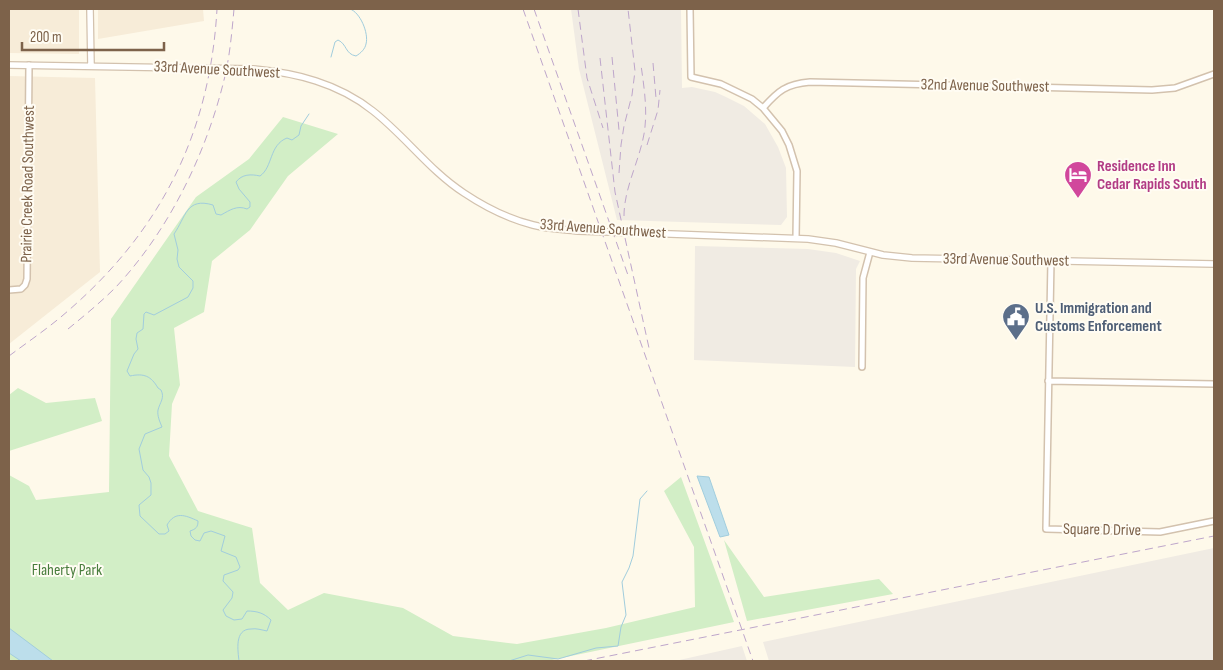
<svg xmlns="http://www.w3.org/2000/svg" width="1223" height="670" font-family="'Sofia Sans Condensed',sans-serif">
	<style>
		.residential { fill: #f7ecd8 }
		.industrial { fill: #f0ebe3 }
		.green { fill: #d2eec6 }
		.water { fill: #bcdeeb; stroke: #a1cddd }
		.lines { fill: none; stroke-linecap: round; stroke-linejoin: round }
		.stream { stroke: #a1cddd; stroke-width: 1 }
		.minor-casing { stroke: #d3c2ae; stroke-width: 8 }
		.tertiary-casing { stroke: #d3c2ae; stroke-width: 8 }
		.minor { stroke: #fff; stroke-width: 5 }
		.tertiary { stroke: #fff; stroke-width: 5.5 }
		.rail { stroke: #bea6cb; stroke-width: 1; stroke-dasharray: 8 5; stroke-linecap: butt }
		.tertiary-bridge-casing { stroke: #d3c2ae; stroke-width: 8; stroke-linecap: butt }
		.tertiary-bridge { stroke: #fff; stroke-width: 5.5 }
		.labels { text-anchor: middle; dominant-baseline: central; stroke-width: 4; stroke-linejoin: round; paint-order: stroke }
		.street-label { font-size: 16px; fill: #7d624a; stroke: #fffcf3 }
		.hotel-label { font-size: 16px; font-weight: bold; fill: #b23c85; stroke: #fffcf3; text-anchor: start }
		.service-label { font-size: 16px; font-weight: bold; fill: #4e5e75; stroke: #fffcf3; text-anchor: start }
		.park-label { font-size: 16px; fill: #497d3d; stroke: #fffcf3 }
	</style>
	<rect width="100%" height="100%" fill="#fef9ea"/>
	<!-- residential -->
	<path class="residential" d="M9 9H79V54L9 53Z
		M98 9H203L204 21 98 39Z
		M9 76 95 78 100 272 9 344Z"/>
	<!-- industrial -->
	<path class="industrial" d="M571 9H681L682 88 692 87 715 92 726 97 744 106 765 124 778 147 786 168 787 217 781 225 617 220 579 69Z
		M695 246 808 249 836 253 860 261 856 269 855 367 694 360Z
		M1214 548V661H769L763 642Z
		M742 646 747 661H675Z"/>
	<!-- green -->
	<path class="green" d="M283 117 338 134 288 176 250 230 212 261 204 312 174 328 180 385 172 404 169 456 198 511 252 528 260 583 288 610 324 593 403 608 453 636 517 644 606 628 695 607 694 547 664 491 681 477 734 622 547 661H9V475L29 486 36 500 109 492 111 319 196 197 249 159Z
		M18 388 46 403 95 398 102 421 9 451V395Z
		M724 540 764 597 879 579 893 594 747 621Z"/>
	<!-- water -->
	<path class="water" d="M697 476 709 477 729 535 720 537Z
		M9 628 53 661H54H21L9 653Z"/>
	<g class="lines">
		<!-- stream -->
		<path class="stream" d="M331 57 335 42 338 40C347 44 345 54 356 56 361 53 365 49 366 44 369 33 360 12 350 9
			M239 661C238 651 234 629 251 629 256 628 262 630 267 631L271 620C264 613 257 611 247 611L242 619 234 620 226 616 223 610 232 598 233 592 223 581 224 575 238 570 240 567 236 557 221 551 225 536 211 531 204 533 200 541 195 540 191 536 190 531C196 529 198 527 198 521 185 515 175 511 167 525L169 531 165 534H159L140 516 139 505 151 495V483L149 477 143 470 139 449 145 434 162 427C160 422 157 416 158 410 160 402 165 398 161 390L158 388C151 376 144 373 130 376L127 371 134 354 138 349 136 339 137 333 143 329 144 314 146 312 154 315 188 297 193 288V281L179 267 177 259 178 250 174 234C186 217 186 197 213 205L216 214 221 215C230 210 237 205 247 209L250 207V202L239 189 236 182C242 174 251 174 260 176 273 167 269 145 287 138L292 140 299 135 301 126 309 114
			M509 661 528 655 558 659 596 648 618 646 621 627 626 615 622 582 629 568 633 556 640 499 647 491"/>
		<defs>
			<path id="minor" d="M690 9 691 77 721 84 752 99 763 108 782 131 789 145 797 171 796 238
				M763 108C778 91 786 84 810 82L1152 90 1175 88 1214 74
				M1051 260 1046 529 1160 532 1214 521
				M9 290 21 289 25 285 27 279 29 65
				M862 367 863 278 870 252
				M1048 381 1214 384"/>
			<path id="tertiary" d="M90 9 91 66
				M9 65 190 68
				M253 69C296 73 338 83 373 111 405 136 430 171 464 193 485 207 509 219 533 225 548 229 563 229 578 231
				M644 233 808 239 836 243 883 255 912 258 1214 264"/>
		</defs>
		<!-- minor casing -->
		<use href="#minor" class="minor-casing"/>
		<!-- tertiary casing -->
		<use href="#tertiary" class="tertiary-casing"/>
		<!-- minor -->
		<use href="#minor" class="minor"/>
		<!-- tertiary -->
		<use href="#tertiary" class="tertiary"/>
		<!-- rail -->
		<path class="rail" d="M523 9 753 661
			M534 9 629 278
			M578 9 587 78 603 128
			M612 57 619 130
			M600 58 615 192 649 348
			M653 63 656 98
			M647 145 658 110 660 90
			M619 173 621 145 624 126 632 95 635 71 628 9
			M624 216C624 188 639 162 644 134 648 111 644 87 641 65
			M68 329C84 316 101 302 116 287 170 229 207 152 225 76 230 54 232 31 234 9
			M9 356C29 341 50 327 69 310 162 229 210 132 217 9
			M584 661 1214 536"/>
		<defs>
			<path id="tertiary-bridge" d="M190 68 253 69
				M578 231 644 233"/>
		</defs>
		<!-- tertiary-bridge casing -->
		<use href="#tertiary-bridge" class="tertiary-bridge-casing"/>
		<!-- tertiary-bridge -->
		<use href="#tertiary-bridge" class="tertiary-bridge"/>
	</g>
	<!-- icons -->
	<defs>
		<symbol id="hotel-pin" viewBox="-11 -11 22 30"><path d="M0 17L-7.5 6A9.5 9.5 0 1 1 7.5 6Z" fill="#d1479c" stroke="#fffcf3"/><path d="M-6-4.5h1.5V1H6V5H4.5V3h-9V5H-6ZM-4 0a1.8 1.8 0 1 1 3.6 0ZM.5 0V-2.5h3Q6-2.5 6 0Z" fill="#fff"/></symbol>
		<symbol id="civic-pin" viewBox="-11 -11 22 30"><path d="M0 17L-7.5 6A9.5 9.5 0 1 1 7.5 6Z" fill="#5c6f8a" stroke="#fffcf3"/><path d="M-.6-6.5H3V-4.5H.6V-3L4-1V1h2V6H-6V1h2V-1L-.6-3ZM-1.2 2.5V6h2.4V2.5Z" fill="#fff"/></symbol>
	</defs>
	<g fill-rule="evenodd">
		<use href="#hotel-pin" x="1062" y="159" width="32" height="43"/>
		<use href="#civic-pin" x="1000" y="301" width="32" height="43"/>
	</g>
	<g class="labels">
		<!-- street labels -->
		<g class="street-label">
			<text transform="translate(217 70) rotate(3)">33rd Avenue Southwest</text>
			<text transform="translate(985 86) rotate(1)">32nd Avenue Southwest</text>
			<text transform="translate(28 184) rotate(-89)">Prairie Creek Road Southwest</text>
			<text transform="translate(603 229) rotate(4)">33rd Avenue Southwest</text>
			<text transform="translate(1006 260) rotate(1)">33rd Avenue Southwest</text>
			<text transform="translate(1102 530) rotate(1)">Square D Drive</text>
		</g>
		<!-- hotel labels -->
		<g class="hotel-label">
			<text x="1097" y="166">Residence Inn<tspan x="1097" dy="18">Cedar Rapids South</tspan></text>
		</g>
		<!-- service labels -->
		<g class="service-label">
			<text x="1035" y="308">U.S. Immigration and<tspan x="1035" dy="18">Customs Enforcement</tspan></text>
		</g>
		<!-- park labels -->
		<g class="park-label">
			<text x="67" y="570">Flaherty Park</text>
		</g>
	</g>
	<!-- border -->
	<rect width="1223" height="670" fill="none" stroke="#7d624a" stroke-width="20"/>
	<!-- scale -->
	<path d="M22 42v8h142v-8" fill="none" stroke="#7d624a" stroke-width="2.5"/>
	<text x="30" y="42" font-size="15" fill="#7d624a" stroke="#fffcf3" stroke-width="4" paint-order="stroke">200 m</text>
</svg>
